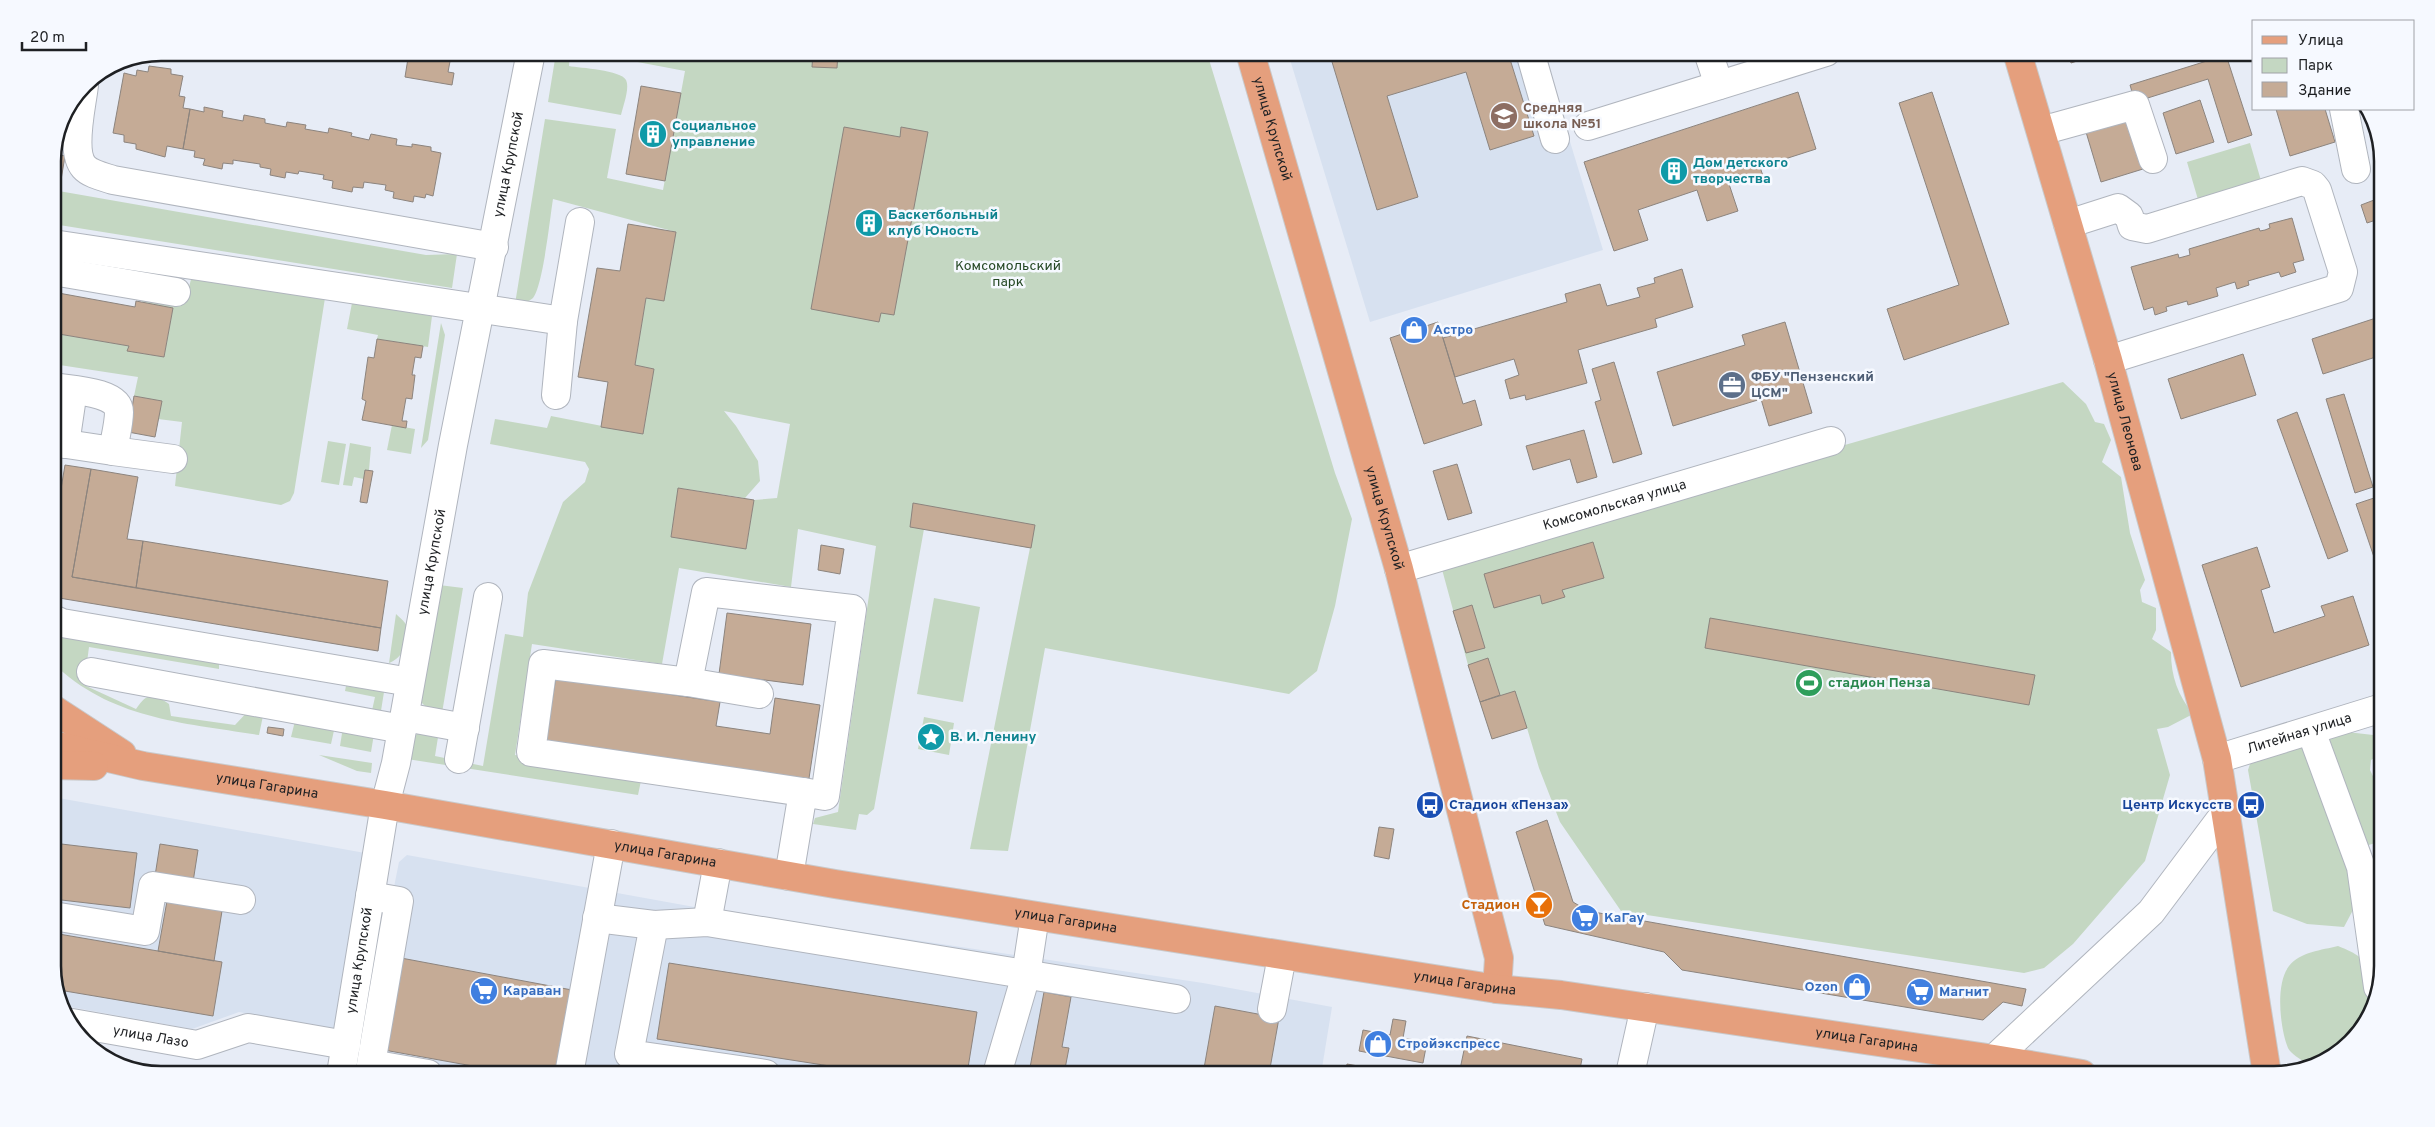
<svg xmlns="http://www.w3.org/2000/svg" width="2435" height="1127" font-family="Overpass,sans-serif">
	<style>
		.built { fill: #d7e1f0 }
		.green { fill: #c4d7c2; fill-rule: evenodd }
		.building { fill: #c5ab96; stroke: #8c847e }
		.lines { fill: none; stroke-linecap: round; stroke-linejoin: round }
		.minor-casing { stroke: #b0b5be; stroke-width: 30 }
		.major-casing { stroke: #c9c9ca; stroke-width: 30 }
		.minor { stroke: #fff; stroke-width: 28 }
		.major { stroke: #e59f7d; stroke-width: 28 }
		.labels { text-anchor: middle; dominant-baseline: central; stroke-width: 5; stroke-linejoin: round; paint-order: stroke }
		.education-label { font-size: 14px; font-weight: bold; fill: #785e54; stroke: #f6f9ff; text-anchor: start }
		.culture-label { font-size: 14px; font-weight: bold; fill: #0d838f; stroke: #f6f9ff; text-anchor: start }
		.street-label { font-size: 14px; fill: #1e2023; stroke: #f6f9ff }
		.park-label { font-size: 14px; fill: #254824; stroke: #f6f9ff }
		.shop-label { font-size: 14px; font-weight: bold; fill: #366cbe; stroke: #f6f9ff; text-anchor: start }
		.service-label { font-size: 14px; font-weight: bold; fill: #4e5e75; stroke: #f6f9ff; text-anchor: start }
		.leisure-label { font-size: 14px; font-weight: bold; fill: #27864d; stroke: #f6f9ff; text-anchor: start }
		.transit-label { font-size: 14px; font-weight: bold; fill: #164399; stroke: #f6f9ff; text-anchor: start }
		.food-label { font-size: 14px; font-weight: bold; fill: #c56008; stroke: #f6f9ff; text-anchor: end }
		.rim { fill: none; stroke: #1e2023; stroke-width: 2.5 }
	</style>
	<rect width="100%" height="100%" fill="#e7ecf6"/>
	<!-- built -->
	<path class="built" d="M1288 53H1543L1603 250 1370 322Z
		M53 797 365 853 334 1030 239 1012 192 1029 65 1006 53 973Z
		M407 855 700 908 1203 983 1332 1007 1321 1074H362L381 952 399 862Z"/>
	<!-- green -->
	<path class="green" d="M556 53H570L569 66C580 68 621 70 626 80 630 88 623 106 621 115L548 102Z
		M590 53H1207L1335 473 1352 519 1335 606 1317 671 1289 694 1045 648 1008 851 970 849 1030 548 924 529 874 809 867 815 859 814 856 830 813 824 815 818 838 812 876 546 798 529 791 587 679 568 662 664 532 644 515 755 642 776 638 795 407 759C411 736 414 729 439 731L435 756 483 766 505 634 523 637 528 593 563 502 585 482 589 469 585 462 490 444 495 419 547 428 551 416 643 434 654 369 635 365 646 298 676 232 553 199C550 218 543 286 533 298 529 302 521 303 515 304L545 119 616 129 607 178 663 190 685 71ZM724 411 790 424 777 498 754 500 746 549 671 537 679 488 745 498 760 481 758 461 736 426Z
		M2250 143 2262 184 2199 203 2187 162Z
		M53 190 426 255 457 254 452 288 53 224Z
		M192 276 325 298 294 493 290 501 281 505 175 486 182 422 158 419 161 401 134 396 138 377 53 364V333L129 346 128 351 164 357 173 308 142 302 143 295 185 301Z
		M352 303 432 316 428 347 377 339 378 335 347 329Z
		M441 323 445 335 428 440 421 448Z
		M2063 382 2086 404 2095 422 2104 424 2111 440 2102 462 2121 477 2130 533 2145 580 2140 590 2142 602 2156 608V630L2152 639 2171 652C2171 677 2178 695 2193 714L2168 727 2157 729 2170 775 2145 861 2073 944 2044 968 2024 973 1621 911 1560 822 1539 768 1527 728 1492 739 1468 665 1440 562Z
		M392 425 415 429 411 454 387 450Z
		M328 441 346 444 339 485 321 482Z
		M350 443 371 447 369 470H365L364 479 354 477 352 486 343 485Z
		M439 585 463 588 442 713 430 711 420 701Z
		M934 598 980 607 963 702 917 694Z
		M396 614C399 617 403 620 405 623 415 637 403 658 389 663Z
		M53 634 219 663V669L89 647 84 685 136 709C147 692 154 693 169 704L171 716 235 725 251 708 264 711 259 735C184 723 110 719 53 663Z
		M346 686 384 692 380 717 371 715 375 697 345 691Z
		M296 717 335 726 331 744 291 737Z
		M924 717 954 723 949 755 918 749Z
		M343 727 374 734 371 752 340 746Z
		M2347 732 2382 736V754L2371 760 2370 770 2382 795V841L2362 847V893L2344 927 2307 924 2273 911 2248 770 2251 761Z
		M319 755 372 763 371 773 357 771Z
		M2338 946C2377 961 2369 972 2372 1010L2334 1056 2306 1063C2300 1059 2291 1054 2288 1048 2280 1028 2275 984 2289 966 2300 952 2322 950 2338 946Z"/>
	<!-- building -->
	<path class="building" d="M409 52H456V57L451 56 448 72 454 73 452 85 405 77Z
		M642 52H670L669 57Z
		M813 52H838L837 68 812 67Z
		M1329 52H1520L1509 56 1534 136 1490 150 1466 72 1387 96 1418 197 1377 210Z
		M1568 52H1593L1570 59Z
		M2068 52H2105L2071 63Z
		M2226 55 2252 135 2228 143 2208 79 2135 102 2130 85Z
		M149 66 171 69V74L183 76 179 96 185 97 183 108 190 109 183 149 167 146 165 157 136 149V144L124 142V135L113 133 124 73 136 76 137 70 148 72Z
		M641 86 681 93 665 181 626 174Z
		M1798 92 1816 149 1760 167 1763 176 1742 183 1739 174 1727 178 1738 211 1707 221 1697 190 1638 210 1648 240 1614 251 1584 162Z
		M1932 92 2009 324 1904 360 1887 309 1959 285 1899 103Z
		M2200 100 2214 142 2176 154 2163 113Z
		M204 107 223 111 222 117 243 121 244 115 265 119V123L286 127 287 122 306 125 305 129 328 133 329 128 352 133 351 136 369 140 371 134 397 139 396 145 412 147V144L431 147V151L441 153 433 196 426 194 425 198 414 196 413 202 393 198 394 192 385 190 386 185 364 182 363 188 353 187 352 192 332 188 333 181 323 179 324 175 299 171 298 174 286 172 285 178 270 175 271 169 260 167V164L233 160V164L223 163 222 169 203 165 205 159 194 157 195 151 183 149 190 109 204 112Z
		M2125 109 2143 169 2101 182 2083 122Z
		M2276 109H2325L2335 142 2290 156Z
		M844 127 900 137 901 127 928 132 894 315 881 313 879 322 811 309Z
		M53 153 65 156 61 180 53 179Z
		M2382 197V218L2367 223 2361 205Z
		M2292 218 2304 260 2293 263 2296 272 2281 277 2279 272 2248 281 2249 285 2237 289 2235 282 2216 288 2218 296 2188 305 2187 301 2166 307 2167 311 2155 315 2153 307 2144 310 2131 267 2178 254 2179 258 2190 255 2189 249 2259 228 2260 231 2265 230 2270 228 2269 224Z
		M628 224 676 232 664 301 646 298 635 365 654 369 643 434 601 427 608 382 578 377 597 268 620 271Z
		M1682 269 1693 307 1655 319 1657 327 1578 350 1587 383 1526 400 1525 395 1510 399 1505 380 1519 375 1514 359 1455 377 1443 338 1567 302 1565 294 1600 284 1607 306 1640 297 1637 288 1655 283 1654 278Z
		M53 292 135 307 136 301 173 308 164 357 127 351 129 346 53 333Z
		M2382 316V355L2323 374 2312 339Z
		M1438 322 1463 404 1475 400 1482 425 1424 444 1390 338Z
		M1785 322 1812 413 1769 426 1761 399 1673 426 1657 372 1745 345 1742 335Z
		M377 339 423 346 421 358 415 357 412 375H415L412 399 406 398 402 421H407L406 428 362 420 366 401 362 399 368 357 374 358Z
		M2243 354 2256 395 2181 419 2168 379Z
		M1614 362 1642 454 1613 463 1595 402 1601 400 1592 369Z
		M2344 394 2373 487 2355 493 2326 399Z
		M134 396 162 401 155 437 128 432Z
		M2297 412 2348 551 2328 559 2277 420Z
		M1584 430 1597 477 1577 483 1570 459 1533 470 1526 446Z
		M1457 464 1472 513 1448 520 1433 471Z
		M65 465 91 469 72 577 381 628 378 651 53 597V537Z
		M91 469 138 477 127 539 143 541 136 588 72 577Z
		M365 470 373 471 367 503 360 502Z
		M678 488 754 500 746 549 671 537Z
		M2377 497 2382 514V561L2376 563 2356 504Z
		M913 503 1035 525 1031 548 910 527Z
		M143 541 388 581 381 628 136 588Z
		M1593 542 1604 578 1562 590 1565 597 1542 604 1540 595 1494 608 1484 574Z
		M821 545 844 549 840 574 818 570Z
		M2257 547 2270 587 2261 590 2274 633 2325 616 2321 606 2353 596 2369 645 2241 687 2202 565Z
		M1472 605 1485 648 1466 653 1453 611Z
		M727 613 811 624 803 685 719 674Z
		M1710 618 2035 675 2029 705 1705 648Z
		M1488 658 1500 695 1480 702 1468 665Z
		M556 677 720 702 716 726 770 734 775 698 820 705 808 785 545 744Z
		M1515 691 1527 728 1492 739 1480 702Z
		M268 727 284 729 283 736 267 733Z
		M2382 759V781L2375 762Z
		M1547 820 1573 902 1588 911 2026 989 2022 1006 2003 1002 1983 1020 1682 970 1664 952 1545 925 1516 832Z
		M1379 827 1394 829 1389 859 1374 856Z
		M53 843 137 853 130 908 53 899Z
		M160 844 198 850 193 882 155 876Z
		M2382 880V965L2373 881Z
		M167 901 222 911 214 961 158 951Z
		M53 933 222 962 213 1016 59 990 53 973Z
		M401 958 572 990 557 1074H517L384 1050Z
		M669 963 977 1012 967 1074H881L657 1039Z
		M1044 992 1071 997 1062 1047 1069 1048 1064 1074 1029 1073Z
		M1215 1006 1279 1018 1269 1074H1203Z
		M1393 1019 1406 1021 1403 1038 1427 1042 1423 1063 1359 1051 1363 1030 1390 1035Z
		M1467 1036 1582 1059 1579 1074H1459Z
		M1347 1064 1403 1074H1345Z"/>
	<g class="lines">
		<defs>
			<g id="minor">
				<path d="M1530 52 1555 139"/>
				<path d="M1708 52 1719 85"/>
				<path d="M84 85C82 105 70 151 84 167 90 174 104 177 113 180L494 247"/>
				<path d="M2344 109 2356 169"/>
				<path d="M1588 126 1826 52"/>
				<path d="M2041 131 2135 105 2153 159"/>
				<path d="M2068 224 2118 208 2129 216 2132 226 2147 229 2302 181 2313 185 2317 190 2343 272 2339 288 2108 360"/>
				<path d="M53 244 563 321"/>
				<path d="M53 271 176 292"/>
				<path d="M53 387C68 390 119 391 119 412 119 424 115 438 113 451L53 442"/>
				<path d="M556 395 563 321 580 222"/>
				<path d="M65 444 73 390"/>
				<path d="M113 451 173 459"/>
				<path id="s1" d="M1399 569 1831 441"/>
				<path d="M53 619 62 623 410 682"/>
				<path d="M91 672 402 729"/>
				<path d="M688 682 543 664 531 752 803 792"/>
				<path d="M759 694 688 682 706 592 852 609 825 796 803 792 789 876"/>
				<path d="M405 717 465 728"/>
				<path d="M2311 731 2361 867 2378 987"/>
				<path d="M459 759 488 597"/>
				<path id="s2" d="M2217 759 2382 708"/>
				<path d="M370 896 399 901 371 1064 428 1074"/>
				<path d="M53 916 145 931 153 886 241 900"/>
				<path d="M597 918 654 925 707 922 1176 999"/>
				<path d="M707 922 718 863"/>
				<path d="M654 925 629 1054 766 1074"/>
				<path d="M1272 1009 1282 956"/>
				<path id="s3" d="M72 1023 197 1045 248 1028 346 1045"/>
				<path d="M1994 1059 2151 912 2226 812"/>
				<path id="s4" d="M341 1074 385 805 396 763 453 445 531 52"/>
				<path d="M569 1074 611 844"/>
				<path d="M997 1074 1026 975 1035 916"/>
				<path d="M1630 1074 1645 1007"/>
				<path d="M1961 1074 1964 1055"/>
			</g>
			<g id="major">
				<path id="s5" d="M1250 52 1399 569 1499 958 1497 989"/>
				<path id="s6" d="M2017 52 2108 360 2217 759 2267 1074"/>
				<path d="M53 709 122 754"/>
				<path id="s7" d="M53 745 143 766 385 805 835 884 1497 989 1561 995 1994 1059 2082 1074"/>
				<path d="M53 765 94 766"/>
			</g>
		</defs>
		<!-- minor casing -->
		<use href="#minor" class="minor-casing"/>
		<!-- major casing -->
		<use href="#major" class="major-casing"/>
		<!-- minor -->
		<use href="#minor" class="minor"/>
		<!-- major -->
		<use href="#major" class="major"/>
	</g>
	<!-- icons -->
	<defs>
		<symbol id="school-disc" viewBox="-11 -11 22 22"><circle r="9.5" fill="#8d6e63" stroke="#f6f9ff"/><path d="M0-5L7-2L0 1L-7-2ZM-4 1L0 2.5L4 1V4Q0 6-4 4Z" fill="#fff"/></symbol>
		<symbol id="building-disc" viewBox="-11 -11 22 22"><circle r="9.5" fill="#0f9aa8" stroke="#f6f9ff"/><path d="M-4-6H4V6H1V3H-1V6H-4ZM-2.5-4.3h1.7v1.8h-1.7ZM.8-4.3h1.7v1.8H.8ZM-2.5-1h1.7V.8h-1.7ZM.8-1h1.7V.8H.8Z" fill="#fff"/></symbol>
		<symbol id="shop-disc" viewBox="-11 -11 22 22"><circle r="9.5" fill="#3f7fe0" stroke="#f6f9ff"/><path d="M-5-2.5h2.3a2.7 3.5 0 0 1 5.4 0H5L5.5 6h-11ZM-1.5-2.5h3a1.5 2.3 0 0 0-3 0Z" fill="#fff"/></symbol>
		<symbol id="office-disc" viewBox="-11 -11 22 22"><circle r="9.5" fill="#5c6f8a" stroke="#f6f9ff"/><path d="M-6-3h4V-5.5h4V-3h4V5H-6ZM-1-4.5V-3h2v-1.5ZM-6 0V1H6V0Z" fill="#fff"/></symbol>
		<symbol id="stadium-disc" viewBox="-11 -11 22 22"><circle r="9.5" fill="#2e9e5b" stroke="#f6f9ff"/><path d="M0-5a6.5 5 0 1 0 0 10a6.5 5 0 1 0 0-10ZM-3.5-1.8h7v3.6h-7Z" fill="#fff"/></symbol>
		<symbol id="sight-disc" viewBox="-11 -11 22 22"><circle r="9.5" fill="#0f9aa8" stroke="#f6f9ff"/><path d="M0-6L1.8-2.2L6-1.7L2.9 1.2L3.7 5.4L0 3.3L-3.7 5.4L-2.9 1.2L-6-1.7L-1.8-2.2Z" fill="#fff"/></symbol>
		<symbol id="bus-disc" viewBox="-11 -11 22 22"><circle r="9.5" fill="#1a4fb4" stroke="#f6f9ff"/><path d="M-5-6H5V4H4V6H2V4H-2V6H-4V4H-5ZM-3.5-4V0h7V-4ZM-3.5 1.2v1.5H-2V1.2ZM2 1.2v1.5H3.5V1.2Z" fill="#fff"/></symbol>
		<symbol id="bar-disc" viewBox="-11 -11 22 22"><circle r="9.5" fill="#e8710a" stroke="#f6f9ff"/><path d="M-6-5H6L.8 .8V4.5H3.5V6h-7V4.5H-.8V.8Z" fill="#fff"/></symbol>
		<symbol id="supermarket-disc" viewBox="-11 -11 22 22"><circle r="9.5" fill="#3f7fe0" stroke="#f6f9ff"/><path d="M-6-5.5h2.5l.6 2H6L4.5 2H-2.5L-4.4-4H-6ZM-1.5 3.2a1.3 1.3 0 1 0 .1 0ZM3 3.2a1.3 1.3 0 1 0 .1 0Z" fill="#fff"/></symbol>
	</defs>
	<g fill-rule="evenodd">
		<use href="#school-disc" x="1488" y="100" width="32" height="32"/>
		<use href="#building-disc" x="637" y="118" width="32" height="32"/>
		<use href="#building-disc" x="1658" y="155" width="32" height="32"/>
		<use href="#building-disc" x="853" y="207" width="32" height="32"/>
		<use href="#shop-disc" x="1398" y="314" width="32" height="32"/>
		<use href="#office-disc" x="1716" y="369" width="32" height="32"/>
		<use href="#stadium-disc" x="1793" y="667" width="32" height="32"/>
		<use href="#sight-disc" x="915" y="721" width="32" height="32"/>
		<use href="#bus-disc" x="1414" y="789" width="32" height="32"/>
		<use href="#bus-disc" x="2235" y="789" width="32" height="32"/>
		<use href="#bar-disc" x="1523" y="889" width="32" height="32"/>
		<use href="#supermarket-disc" x="1569" y="902" width="32" height="32"/>
		<use href="#shop-disc" x="1841" y="971" width="32" height="32"/>
		<use href="#supermarket-disc" x="468" y="975" width="32" height="32"/>
		<use href="#supermarket-disc" x="1904" y="976" width="32" height="32"/>
		<use href="#shop-disc" x="1362" y="1028" width="32" height="32"/>
	</g>
	<g class="labels">
		<!-- education labels -->
		<g class="education-label">
			<text x="1523" y="108">Средняя<tspan x="1523" dy="16">школа №51</tspan></text>
		</g>
		<!-- culture labels -->
		<g class="culture-label">
			<text x="672" y="126">Социальное<tspan x="672" dy="16">управление</tspan></text>
			<text x="1693" y="163">Дом детского<tspan x="1693" dy="16">творчества</tspan></text>
			<text x="888" y="215">Баскетбольный<tspan x="888" dy="16">клуб Юность</tspan></text>
			<text x="950" y="737">В. И. Ленину</text>
		</g>
		<!-- street labels -->
		<g class="street-label">
			<text stroke="none"><textPath href="#s5" startOffset="80">улица Крупской</textPath></text>
			<text stroke="none"><textPath href="#s4" startOffset="925">улица Крупской</textPath></text>
			<text stroke="none"><textPath href="#s6" startOffset="385">улица Леонова</textPath></text>
			<text stroke="none"><textPath href="#s1" startOffset="225">Комсомольская улица</textPath></text>
			<text stroke="none"><textPath href="#s5" startOffset="485">улица Крупской</textPath></text>
			<text stroke="none"><textPath href="#s4" startOffset="520">улица Крупской</textPath></text>
			<text stroke="none"><textPath href="#s2" startOffset="86">Литейная улица</textPath></text>
			<text stroke="none"><textPath href="#s7" startOffset="218">улица Гагарина</textPath></text>
			<text stroke="none"><textPath href="#s7" startOffset="622">улица Гагарина</textPath></text>
			<text stroke="none"><textPath href="#s7" startOffset="1028">улица Гагарина</textPath></text>
			<text stroke="none"><textPath href="#s4" startOffset="115">улица Крупской</textPath></text>
			<text stroke="none"><textPath href="#s7" startOffset="1432">улица Гагарина</textPath></text>
			<text stroke="none"><textPath href="#s3" startOffset="80">улица Лазо</textPath></text>
			<text stroke="none"><textPath href="#s7" startOffset="1838">улица Гагарина</textPath></text>
		</g>
		<!-- park labels -->
		<g class="park-label">
			<text x="1008" y="266">Комсомольский<tspan x="1008" dy="16">парк</tspan></text>
		</g>
		<!-- shop labels -->
		<g class="shop-label">
			<text x="1433" y="330">Астро</text>
			<text x="1604" y="918">КаГау</text>
			<text x="1838" y="987" text-anchor="end">Ozon</text>
			<text x="503" y="991">Караван</text>
			<text x="1939" y="992">Магнит</text>
			<text x="1397" y="1044">Стройэкспресс</text>
		</g>
		<!-- service labels -->
		<g class="service-label">
			<text x="1751" y="377">ФБУ "Пензенский<tspan x="1751" dy="16">ЦСМ"</tspan></text>
		</g>
		<!-- leisure labels -->
		<g class="leisure-label">
			<text x="1828" y="683">стадион Пенза</text>
		</g>
		<!-- transit labels -->
		<g class="transit-label">
			<text x="1449" y="805">Стадион «Пенза»</text>
			<text x="2232" y="805" text-anchor="end">Центр Искусств</text>
		</g>
		<!-- food labels -->
		<g class="food-label">
			<text x="1520" y="905">Стадион</text>
		</g>
	</g>
	<!-- crop -->
	<path d="M0 0H2435V1127H0ZM161 61H2274A100 100 0 0 1 2374 161V966A100 100 0 0 1 2274 1066H161A100 100 0 0 1 61 966V161A100 100 0 0 1 161 61Z" fill="#f6f9ff" fill-rule="evenodd"/>
	<path class="rim" d="M161 61H2274A100 100 0 0 1 2374 161V966A100 100 0 0 1 2274 1066H161A100 100 0 0 1 61 966V161A100 100 0 0 1 161 61Z"/>
	<!-- legend -->
	<rect x="2252" y="20" width="162" height="90" fill="#f6f9ff" stroke="#a0a2a7"/>
	<rect x="2262" y="36" width="25" height="8" fill="#e59f7d" stroke="#a0a2a7"/>
	<text x="2298" y="45" font-size="15" fill="#1e2023">Улица</text>
	<rect x="2262" y="58" width="25" height="15" fill="#c4d7c2" stroke="#a0a2a7"/>
	<text x="2298" y="70" font-size="15" fill="#1e2023">Парк</text>
	<rect x="2262" y="82" width="25" height="15" fill="#c5ab96" stroke="#a0a2a7"/>
	<text x="2298" y="95" font-size="15" fill="#1e2023">Здание</text>
	<!-- scale -->
	<path d="M22 42v8h64v-8" fill="none" stroke="#1e2023" stroke-width="2.5"/>
	<text x="30" y="42" font-size="15" fill="#1e2023" stroke="#f6f9ff" stroke-width="4" paint-order="stroke">20 m</text>
</svg>
